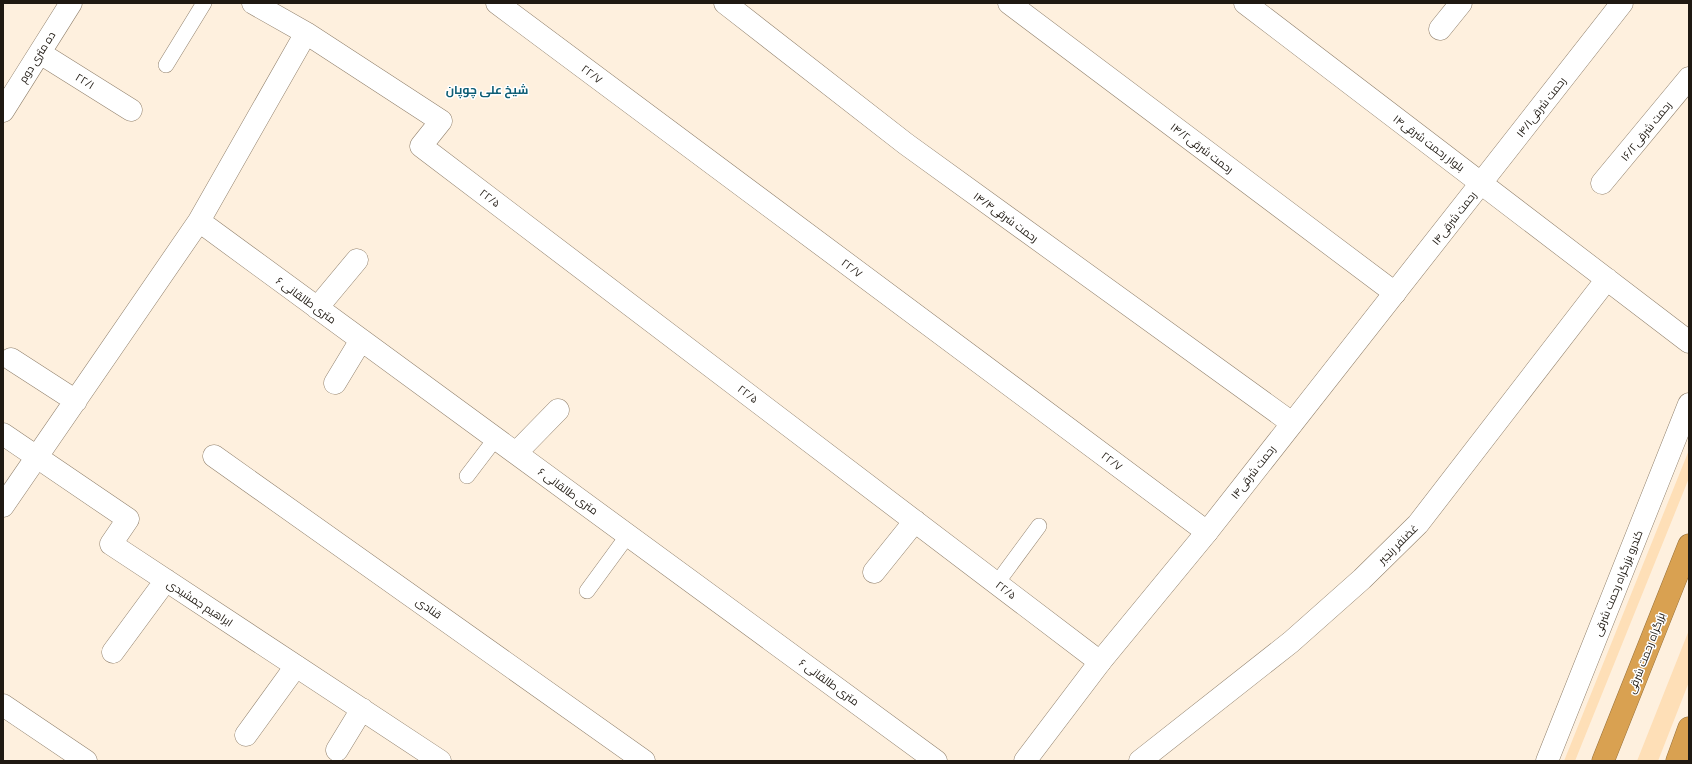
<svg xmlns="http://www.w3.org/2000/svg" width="1692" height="764" font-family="'Titillium Web',Cairo,sans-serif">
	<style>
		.green { fill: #fedfb7 }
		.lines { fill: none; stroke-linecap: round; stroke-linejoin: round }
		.lane-casing { stroke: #91816d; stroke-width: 16 }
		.street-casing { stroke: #91816d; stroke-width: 23 }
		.secondary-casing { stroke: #91816d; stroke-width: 23 }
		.highway-casing { stroke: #98713b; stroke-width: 23 }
		.lane { stroke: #fff; stroke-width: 15 }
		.street { stroke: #fff; stroke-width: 22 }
		.secondary { stroke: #fff; stroke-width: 22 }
		.highway { stroke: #d9a151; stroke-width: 22 }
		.labels { text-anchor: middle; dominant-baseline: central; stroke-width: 3; stroke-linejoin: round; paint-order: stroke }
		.street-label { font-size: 11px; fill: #1f1912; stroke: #fff }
		.neighbourhood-label { font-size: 12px; font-weight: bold; fill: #0e5e76; stroke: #fff }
	</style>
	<rect width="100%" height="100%" fill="#fef0de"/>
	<!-- green -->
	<path class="green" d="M1689 450V478L1575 761H1564Z
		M1689 630V682L1658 761H1637Z"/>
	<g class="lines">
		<defs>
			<path id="lane" d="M166 65 204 3
				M467 476 496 438
				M997 583 1039 526
				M587 591 628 535"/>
			<path id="street" d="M253 3 306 33 441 121 421 146 1100 662
				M497 3 1207 532
				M725 3 906 144 1292 423
				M1009 3 1395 293
				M1245 3 1689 342
				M1440 29 1461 3
				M40 53 131 110
				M3 111 71 3
				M1481 183 1622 3
				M1602 183 1689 78
				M199 221 936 761
				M317 308 357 260
				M11 359 76 401
				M335 383 361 340
				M3 434 128 519 111 544 440 761
				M516 453 558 410
				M214 456 644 761
				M3 506 199 221 306 33
				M874 572 915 521
				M113 652 166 580
				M246 735 296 666
				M337 750 362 709
				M1140 761 1291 642 1362 579 1418 524 1607 279"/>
			<path id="secondary" d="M3 705 86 761
				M1025 761 1100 662 1207 532 1481 183
				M1547 761 1689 404"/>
			<path id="highway" d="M1603 761 1689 545
				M1677 761 1689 728"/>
		</defs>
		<!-- lane casing -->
		<use href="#lane" class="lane-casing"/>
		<!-- street casing -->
		<use href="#street" class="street-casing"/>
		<!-- secondary casing -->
		<use href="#secondary" class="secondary-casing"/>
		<!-- highway casing -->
		<use href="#highway" class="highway-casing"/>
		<!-- lane -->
		<use href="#lane" class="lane"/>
		<!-- street -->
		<use href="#street" class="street"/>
		<!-- secondary -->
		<use href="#secondary" class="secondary"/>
		<!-- highway -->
		<use href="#highway" class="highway"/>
	</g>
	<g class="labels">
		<!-- street labels -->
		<g class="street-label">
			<text transform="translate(37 57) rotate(-58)">ده متری دوم</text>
			<text transform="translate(592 74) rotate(37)">۲۲/۷</text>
			<text transform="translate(85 81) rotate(32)">۲۲/۱</text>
			<text transform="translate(1541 107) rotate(-52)">۱۴/۱رحمت شرقی</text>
			<text transform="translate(1646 131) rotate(-51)">۱۶/۲رحمت شرقی</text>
			<text transform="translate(1429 143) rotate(37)">بلوار رحمت شرقی۱۴</text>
			<text transform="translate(1202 148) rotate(37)">۱۴/۲رحمت شرقی</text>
			<text transform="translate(490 198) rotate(37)">۲۲/۵</text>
			<text transform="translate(1006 217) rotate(36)">۱۴/۴رحمت شرقی</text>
			<text transform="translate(1454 218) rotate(-52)">۱۴رحمت شرقی</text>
			<text transform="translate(852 268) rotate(37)">۲۲/۷</text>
			<text transform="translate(306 300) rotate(36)">۶ متری طالقانی</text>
			<text transform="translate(748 394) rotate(37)">۲۲/۵</text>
			<text transform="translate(1112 461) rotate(37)">۲۲/۷</text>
			<text transform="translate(1253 472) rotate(-52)">۱۴رحمت شرقی</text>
			<text transform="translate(568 491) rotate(36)">۶ متری طالقانی</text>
			<text transform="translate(1398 544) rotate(-45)">غضنفر رنجبر</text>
			<text transform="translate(1618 583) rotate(-68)">کندرو بزرگراه رحمت شرقی</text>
			<text transform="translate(1006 590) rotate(37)">۲۲/۵</text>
			<text transform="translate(200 603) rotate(33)">ابراهیم جمشیدی</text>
			<text transform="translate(429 608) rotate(35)">قنادی</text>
			<text transform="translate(1646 653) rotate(-69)">بزرگراه رحمت شرقی</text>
			<text transform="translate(829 682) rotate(36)">۶ متری طالقانی</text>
		</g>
		<!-- neighbourhood labels -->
		<g class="neighbourhood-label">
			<text x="487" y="89">شیخ علی چوپان</text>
		</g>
	</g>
	<!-- border -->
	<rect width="1692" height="764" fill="none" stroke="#1f1912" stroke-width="8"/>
</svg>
